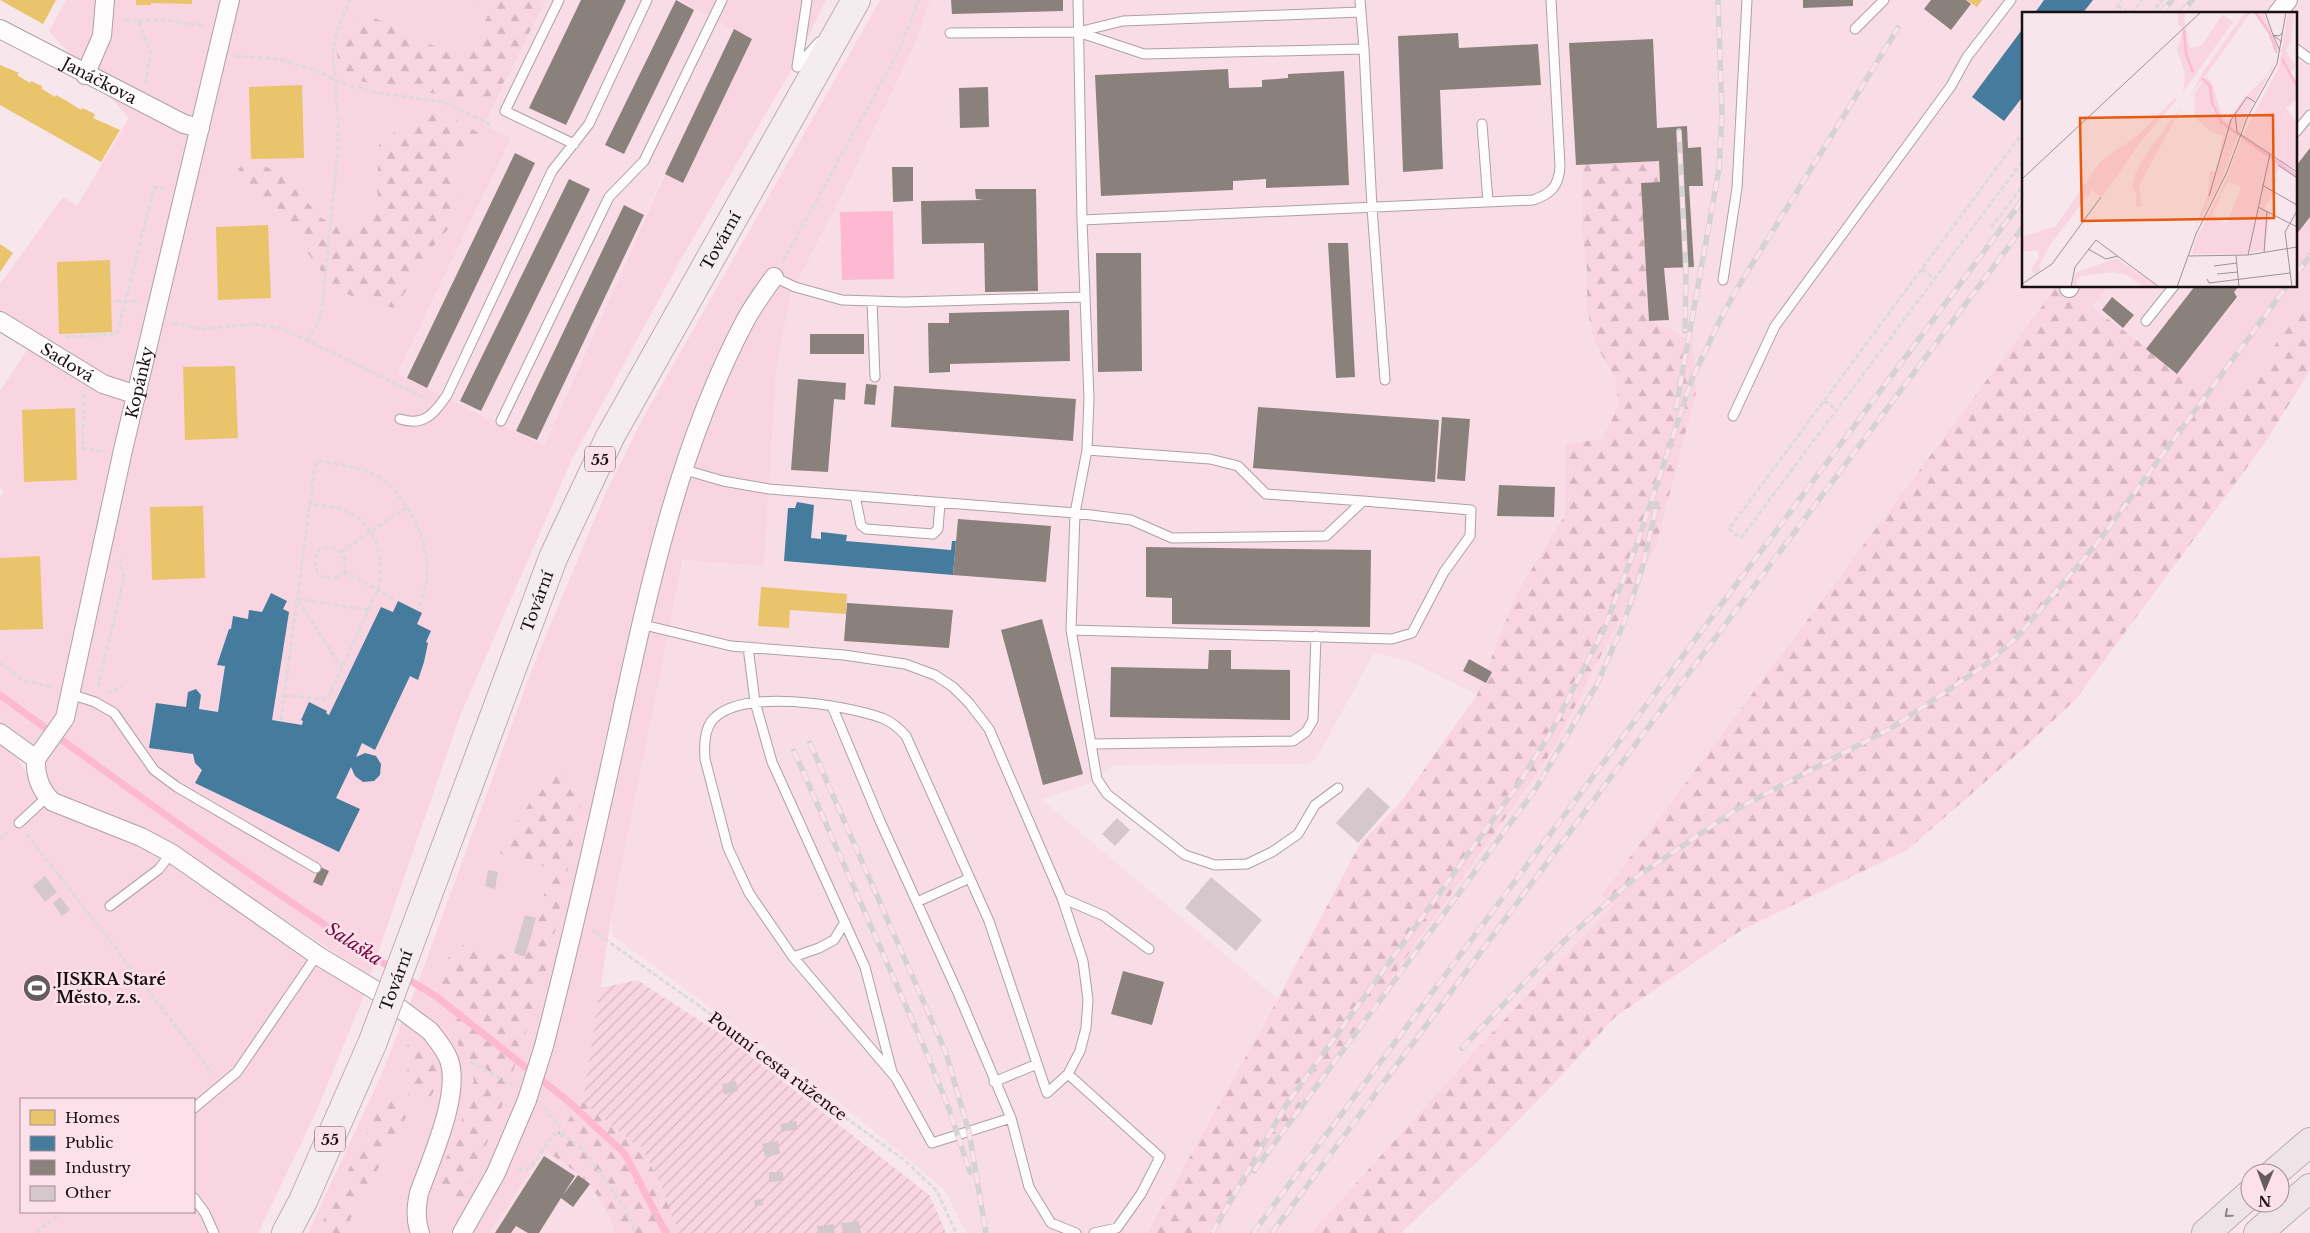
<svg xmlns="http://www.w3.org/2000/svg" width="2310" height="1233" font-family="'Libre Baskerville',serif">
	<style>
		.built { fill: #f9dde6; fill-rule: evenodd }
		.green { fill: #f9d5e1; fill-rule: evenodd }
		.forest { fill: url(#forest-firs) }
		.garden { fill: url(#garden-furrows) }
		.water { fill: #fcb9d1 }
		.homes { fill: #e9c46a }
		.public { fill: #457b9d }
		.industry { fill: #8a817c }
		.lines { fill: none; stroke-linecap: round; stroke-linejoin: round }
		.stream { stroke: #fcb9d1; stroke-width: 7 }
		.building { fill: #d5c8cc }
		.service-casing { stroke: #aca1a4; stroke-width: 11 }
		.minor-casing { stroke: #aca1a4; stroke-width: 20 }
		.primary-casing { stroke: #beacb2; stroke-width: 30 }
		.motorway-casing { stroke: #beacb2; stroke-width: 30 }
		.path { stroke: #dedadb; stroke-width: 3; stroke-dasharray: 5 2.5; stroke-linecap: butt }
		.service { stroke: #fefbfc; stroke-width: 9 }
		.minor { stroke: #fefbfc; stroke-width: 18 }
		.primary { stroke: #f4ecef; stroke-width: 28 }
		.motorway { stroke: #eee3e7; stroke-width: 28 }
		.rail-casing { stroke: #d6d2d3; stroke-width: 5.5 }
		.rail { stroke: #fde1ea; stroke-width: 4; stroke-dasharray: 11; stroke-linecap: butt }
		.minor-bridge-casing { stroke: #aca1a4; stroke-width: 20; stroke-linecap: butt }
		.primary-bridge-casing { stroke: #beacb2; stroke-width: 30; stroke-linecap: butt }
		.minor-bridge { stroke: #fefbfc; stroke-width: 18 }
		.primary-bridge { stroke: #f4ecef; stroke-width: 28 }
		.oneway { stroke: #8e8487 }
		.labels { text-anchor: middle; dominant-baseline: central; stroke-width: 5; stroke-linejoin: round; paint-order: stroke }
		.shield { fill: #fde1ea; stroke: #5d4e53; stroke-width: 1 }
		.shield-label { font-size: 15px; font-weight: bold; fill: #180f12 }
		.street-label { font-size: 16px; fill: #180f12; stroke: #fde1ea }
		.poi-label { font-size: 16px; font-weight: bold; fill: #180f12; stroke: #fde1ea; text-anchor: start }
		.water-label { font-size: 18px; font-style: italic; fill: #70063f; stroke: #fde1ea }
		.inset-river { fill: none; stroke: #fcb9d1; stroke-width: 2.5 }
		.inset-road { fill: none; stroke: #9e9195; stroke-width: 1 }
		.view { fill: #e8590c; fill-opacity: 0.15; stroke: #e8590c; stroke-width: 2.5 }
		.inset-edge { fill: none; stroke: #180f12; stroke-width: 2.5 }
	</style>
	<defs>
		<pattern id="forest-firs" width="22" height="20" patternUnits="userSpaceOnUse" patternTransform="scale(1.25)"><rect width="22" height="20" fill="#f9d5e1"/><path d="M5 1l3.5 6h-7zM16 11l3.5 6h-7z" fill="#d5b6c0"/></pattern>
		<pattern id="garden-furrows" width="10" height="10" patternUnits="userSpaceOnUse" patternTransform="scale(1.25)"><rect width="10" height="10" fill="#f9d5e1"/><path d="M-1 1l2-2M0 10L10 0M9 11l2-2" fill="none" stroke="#d5b6c0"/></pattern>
	</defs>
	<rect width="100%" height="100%" fill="#f7e7ec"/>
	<!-- built -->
	<path class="built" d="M545 0H679L752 39 683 183 664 174 544 446 397 374 511 138 484 126Z
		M930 0H2310V298L2229 407 2062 286H2296V14H2024V286H2057L1601 896 1613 905 1490 1035 1311 1233H966L944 1189 845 1107 613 936 611 912 613 891 684 560 764 565 776 372 790 296 848 183 917 40ZM1374 653 1412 662 1477 695 1401 802 1360 844 1278 999 1042 800 1091 783 1115 765 1308 764 1318 756Z
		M544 1150 576 1170 604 1204 615 1233H490Z"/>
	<!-- green -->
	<path class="green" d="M66 0H545L484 126 511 138 397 374 544 446 665 174 684 182 752 40 679 0H826L796 62 681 259 572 459 460 716 370 976 153 833 64 800 0 726V497L4 491 0 488V391L27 350 0 318V284L63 197 77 206 129 118 49 31Z
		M880 0H930L917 40 848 183 790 296 776 372 764 566 683 560 612 912 583 1102 544 1150 490 1233H308L382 1073 423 969 532 669 606 492 643 418Z
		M2310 216V298L2229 407 2179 374 2239 298 2234 292 2239 286H2296V234Z
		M2078 286H2108L2091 307 2072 293Z
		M0 739 17 758 26 772 33 792 49 810 155 852 185 876 365 993 317 1110 258 1233H0ZM21 1099H194V1212H21Z"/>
	<!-- forest -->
	<path class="forest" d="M471 0H546L497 95 482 102 463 100 444 95 359 81C340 72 338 62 335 42L362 12 466 61 489 13Z
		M442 112 479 133 473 150 456 166 452 186 459 201 455 223 442 235 433 247 424 265 394 308 359 299 338 290 325 276 291 231 264 204 238 169 252 158 288 180 320 217 344 231 380 207 377 190 379 145 404 124Z
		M1659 161 1660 182 1641 184 1649 321 1670 329 1693 344 1696 392 1656 546 1553 750 1262 1161 1206 1233H1147L1278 999 1360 844 1401 802 1477 695 1517 593 1565 515 1566 444 1602 439 1619 405 1615 377 1596 345 1587 310V269L1582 230 1583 164Z
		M2057 286H2062L2229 407 2310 298V370L2265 443 2075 700 2024 748 1907 850 1740 931 1615 1017 1547 1091 1482 1157 1401 1233H1311L1490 1035 1613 905 1601 896Z
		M565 769 584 791 548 964 501 1109 463 1200H453L439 1193 436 1180 458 1133 474 1080 454 1035 438 980 444 962 464 944 524 961 552 869 492 851 521 817 545 778Z
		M414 1041 421 1042C438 1066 446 1078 426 1103L409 1098C406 1083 404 1073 412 1060L407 1045Z
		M386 1095H398L406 1117 343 1233H317Z
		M583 1102 637 1146H641L661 1185 679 1233H615C600 1189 582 1174 544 1150Z"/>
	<!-- garden -->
	<path class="garden" d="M637 980 727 1038 905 1176 930 1196 946 1233H679L661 1185 641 1146H637L583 1102 600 988Z"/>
	<!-- water -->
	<path class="water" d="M893 211 894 279 842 280 840 212Z"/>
	<!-- homes -->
	<path class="homes" d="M0 0H56L43 24Z
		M136 0H192V4L151 3V5H136Z
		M1967 0H1982L1977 7Z
		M0 65 17 72 19 73 17 75 30 83 31 81 42 86V89L55 97 56 95 67 101 81 110 82 108 93 113 95 115 93 118 120 130 101 162 0 105Z
		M302 85 304 158 251 159 249 87Z
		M268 225 271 298 218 300 216 227Z
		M0 244 13 253 0 272Z
		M110 260 112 332 59 334 57 262Z
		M235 366 238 438 185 440 183 367Z
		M75 408 77 480 24 482 22 410Z
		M203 506 205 578 152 580 150 507Z
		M40 556 43 629 0 630V558Z
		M761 587 847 594 846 614 790 610 789 628 758 626Z"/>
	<!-- public -->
	<path class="public" d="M2044 0H2093L2082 14H2034Z
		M2024 27V95L2004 121 1972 97Z
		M797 502 814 505 811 538 821 539V532L847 535 846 541 951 550 952 541H956L953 575 784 561 788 508H795Z
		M271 593 287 601 283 609 289 612 272 720 302 725 303 721 301 720 309 702 327 711 326 713 329 715 381 607 393 612 398 601 422 613 417 624 431 631 426 642 428 643 424 662 418 680 410 676 375 750 362 743 356 757 365 753 376 756 381 764 380 775 374 781 363 782 355 776 351 767 336 798 360 809 339 852 195 783 202 770 195 763 193 754 149 748 156 703 186 707 188 692 196 689 201 695 199 709 218 712 225 666 217 665 229 629H231L233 616 248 619 249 610 262 612Z"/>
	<!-- industry -->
	<path class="industry" d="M581 0H626L566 125 529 108Z
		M676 0 694 10 624 154 605 145Z
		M951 0H1063V11L952 14Z
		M1803 0H1853V6L1803 8Z
		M1931 0H1966L1971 4 1951 30 1924 9Z
		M734 29 752 39 683 183 665 174Z
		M1458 33 1459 48 1538 44 1541 85 1440 90 1443 169 1403 172 1398 36Z
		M1653 39 1657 128 1687 126 1688 148 1701 147 1703 186H1689L1694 267 1664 268 1669 320 1649 321 1641 183 1660 182 1659 161 1576 165 1569 43Z
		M1228 69 1229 88 1262 87V80L1288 78V74L1344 71 1349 185 1266 188V179L1233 181V190L1101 196 1095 75Z
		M988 87 989 127 960 128 959 88Z
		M2310 148V217L2296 235V166Z
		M515 153 535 163 427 388 407 378Z
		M892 167H913V201L893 202Z
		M569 179 590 189 481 411 460 401Z
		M975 189H1036L1038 291 985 292 984 243 922 244 921 201 984 200 976 199Z
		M624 205 644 215 537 440 516 431Z
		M1328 243H1348L1355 377 1336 378Z
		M1096 253H1141L1142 371 1098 372Z
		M2195 286H2239L2234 292 2237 297 2177 374 2146 349Z
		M2112 297 2134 315 2123 328 2102 310Z
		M1069 310 1070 361 950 364V372L929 373 928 323H949V313Z
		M810 334H864V354H810Z
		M798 379 846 383 845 400 834 399 828 472 791 470Z
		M866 384 877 385 875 405 864 404Z
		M894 386 1076 399 1073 441 891 427Z
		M1258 407 1439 420 1435 482 1253 468Z
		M1442 417 1470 419 1465 481 1437 479Z
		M1499 485 1555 487 1554 517 1497 516Z
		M958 519 1051 526 1046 582 953 575Z
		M1146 547 1371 550 1370 627 1172 624V598L1146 597Z
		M847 603 953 610 949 648 844 641Z
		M1042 619 1083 774 1043 785 1001 630Z
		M1209 650H1231V669L1290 670V720L1110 717 1111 667 1208 669Z
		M1469 659 1492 672 1486 683 1463 671Z
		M320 867 329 871 322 886 313 882Z
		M1123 971 1164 982 1152 1025 1111 1014Z
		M544 1156 575 1176 563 1195 578 1175 590 1184 573 1207 561 1198 539 1233H528L516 1226 511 1233H495Z"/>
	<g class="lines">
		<!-- stream -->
		<path class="stream" d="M0 695C129 789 259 884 394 970
			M403 976 437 997 568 1101 625 1154 666 1233"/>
	</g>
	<!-- building -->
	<path class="building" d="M1368 787 1390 807 1358 843 1336 823Z
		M1117 818 1130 830 1115 846 1102 834Z
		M488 870 498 872 495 889 485 886Z
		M45 876 57 892 45 902 33 886Z
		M1211 877 1262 920 1236 951 1185 908Z
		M60 897 70 910 62 916 53 903Z
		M525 915 536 918 525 957 514 953Z
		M736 1081 738 1091 724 1095 722 1084Z
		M796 1121 798 1129 782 1132 780 1124Z
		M778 1141 780 1154 765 1157 762 1144Z
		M769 1172H783V1181L769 1182Z
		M762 1199 763 1205 755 1206 754 1200Z
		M859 1221 861 1233H843L841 1223Z
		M834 1224 835 1233H818L817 1226Z"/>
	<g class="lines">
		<defs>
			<path id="service" d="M559 0 505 111 574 144
				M807 0 797 67 819 42
				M1078 0 1082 220 1089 398 1087 450 1075 513 1071 630 1091 744 1293 741 1306 732 1313 720 1316 636
				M1360 0 1364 49 1372 208 1385 380
				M1855 29 1884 0
				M1078 32 1123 21 1361 12
				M950 33 1078 32 1144 54 1364 49
				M2296 49 2310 59
				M1482 124 1488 202
				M2296 132 2310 115
				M1082 220 1533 200C1551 194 1559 186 1560 166L1551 0
				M774 277 795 287 842 300 904 302 1085 297
				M1723 280 1737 188 1747 0
				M872 301 875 377
				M2146 321 2174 286
				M1733 416 1775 326 1951 86 1967 57 2011 0
				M400 419C424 427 435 413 447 395L552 171 589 124 647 0
				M501 421 609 197 644 161 722 0
				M1087 450 1210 459 1238 466 1266 494 1363 501
				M685 470 723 481 769 489 1075 513 1131 520 1172 538 1326 536 1363 501 1471 510 1470 536 1444 572 1412 633 1392 639 1071 630
				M855 496 861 525 866 529 933 534 938 529 940 503
				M640 624 731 646 844 655 905 664 935 675 953 687 969 703 989 729 1062 898 1083 961 1088 1000 1086 1028 1080 1051 1068 1074 1047 1093 989 921 906 736C899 728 892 722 882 718 846 705 737 686 711 722 704 732 704 746 705 759L728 848 749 893 793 957 896 1078 932 1143 1011 1118 958 993 880 821 832 706
				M748 647 755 702 772 762 865 967 892 1072
				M70 694 95 702 114 713 154 770 177 787 316 868
				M1091 744 1097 779 1107 794 1185 855 1215 865 1247 864 1272 852 1298 834 1315 805 1338 788
				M19 823 47 797
				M1062 898 1104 916 1149 949
				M917 902 970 878
				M110 906 159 869 171 853
				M793 957 819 948 834 940 845 922
				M1068 1074 1160 1157 1141 1194 1117 1228 1094 1233
				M994 1082 1037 1064
				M194 1108 237 1072 317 955
				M1011 1118 1029 1187 1051 1223 1076 1233
				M194 1198 205 1213 214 1233"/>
			<g id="minor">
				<path d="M2277 14 2288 0"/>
				<path id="s1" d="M0 29 184 124 200 128"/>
				<path d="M85 75 102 36 105 0"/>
				<path d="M2069 288 2070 286"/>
				<path id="s2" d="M0 321 103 384 137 395"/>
				<path d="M0 733 36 759"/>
				<path id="s3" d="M36 759 65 718 123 450 230 0"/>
				<path d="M36 759C35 774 40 791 53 802L141 837 171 853 317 955 375 990 430 1031C437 1040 445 1049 449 1060 461 1094 431 1159 419 1193 416 1207 415 1219 420 1233"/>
				<path d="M544 1046C571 941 595 836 618 730 648 591 678 448 745 321 753 306 764 291 774 277"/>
				<path d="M462 1233 496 1173 527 1100"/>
			</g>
			<g id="primary">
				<path id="s4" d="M408 948 553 558 610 437 856 0"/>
				<path d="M286 1233 303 1201 372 1044"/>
			</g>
			<path id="motorway" d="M2274 1173 2310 1142
				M2206 1233 2250 1194
				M2258 1233 2310 1188"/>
		</defs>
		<!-- service casing -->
		<use href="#service" class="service-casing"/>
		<!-- minor casing -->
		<use href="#minor" class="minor-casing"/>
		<!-- primary casing -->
		<use href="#primary" class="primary-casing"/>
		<!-- motorway casing -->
		<use href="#motorway" class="motorway-casing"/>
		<!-- path -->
		<path class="path" d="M2118 5 2130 14
			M2112 14 2122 0
			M2132 14 2142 0
			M2151 14 2162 0
			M125 20H138L151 53 145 83
			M138 20H166L204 26
			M235 56 279 59 320 72 339 82 373 92 443 102 491 125
			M2024 131 1729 529 1741 538 2024 159
			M1991 228 2024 184
			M783 261 899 51 919 0
			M1922 269 1934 279
			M116 301H140
			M173 323 202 329 255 324 284 329 427 399
			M65 337 117 334 154 187 165 189
			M307 341 317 326 322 307 338 149V116L333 55 336 34 350 0
			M84 394 83 448 104 452
			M1824 401 1837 410
			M341 552 407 507
			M345 572 335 578 322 577C313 568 314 561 319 549L329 547 341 552 345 560V572L394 599
			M0 663 25 681 52 687
			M342 668 297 599 368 610
			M98 687 124 578 120 559
			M107 692 117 690 122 685
			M284 695 327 700 379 587C383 558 379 530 352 514 341 506 323 506 310 504
			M281 720 315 466 319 461C341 465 366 467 385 481 390 484 394 491 398 495 424 526 437 571 418 609
			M27 834 212 1073
			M0 839 8 832
			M592 930 733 1030 817 1097 903 1159 937 1191 956 1233
			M470 1062 513 1085
			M544 1107 566 1136
			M518 1170 531 1168 554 1134 566 1136 583 1149 627 1211 635 1233
			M36 1233 62 1212"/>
		<!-- service -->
		<use href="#service" class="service"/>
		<!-- minor -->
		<use href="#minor" class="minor"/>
		<!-- primary -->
		<use href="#primary" class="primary"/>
		<!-- motorway -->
		<use href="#motorway" class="motorway"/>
		<defs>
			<path id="rail" d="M2161 14 2172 0
				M2181 14 2192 0
				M1679 131 1686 272 1685 331
				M2296 274 2310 256
				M1676 408 1719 169 1722 114 1718 0
				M810 743 946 1053 969 1132 986 1233
				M794 751 927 1054 949 1109 970 1172
				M1462 1048 1564 941 1635 878 1737 809 1893 727 1984 666 2018 636 2098 542 2287 286
				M1254 1171 1535 790 1596 686 1623 625 1642 569 1657 504
				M1212 1233 1286 1105 1518 785 1551 732 1604 629 1638 541 1692 379 1721 318 1738 287 1898 28
				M1253 1233 2024 198
				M1272 1233 1575 825 2024 226"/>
		</defs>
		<!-- rail casing -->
		<use href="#rail" class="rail-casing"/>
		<!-- rail -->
		<use href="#rail" class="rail"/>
		<defs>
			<path id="minor-bridge" d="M527 1100 544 1046"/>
			<g id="primary-bridge">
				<path id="s5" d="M372 1044 408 948"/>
			</g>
		</defs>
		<!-- minor-bridge casing -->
		<use href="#minor-bridge" class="minor-bridge-casing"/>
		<!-- primary-bridge casing -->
		<use href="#primary-bridge" class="primary-bridge-casing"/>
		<!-- minor-bridge -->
		<use href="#minor-bridge" class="minor-bridge"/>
		<!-- primary-bridge -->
		<use href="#primary-bridge" class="primary-bridge"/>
	</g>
	<!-- one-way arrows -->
	<defs><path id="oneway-chevron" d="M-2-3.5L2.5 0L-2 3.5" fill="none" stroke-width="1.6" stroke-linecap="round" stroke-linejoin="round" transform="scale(1.25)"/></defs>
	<use class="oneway" href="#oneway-chevron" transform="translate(2228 1214) rotate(139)"/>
	<!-- icons -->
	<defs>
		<symbol id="stadium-disc" viewBox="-11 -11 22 22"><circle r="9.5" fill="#665b5e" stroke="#fde1ea"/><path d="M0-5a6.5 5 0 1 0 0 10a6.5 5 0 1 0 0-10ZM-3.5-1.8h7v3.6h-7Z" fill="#fff"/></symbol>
	</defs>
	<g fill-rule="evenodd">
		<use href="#stadium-disc" x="21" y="972" width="32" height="32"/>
	</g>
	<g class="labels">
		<!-- shield labels -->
		<g class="shield">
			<rect x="585" y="446.5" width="30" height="25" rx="4"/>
			<rect x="315" y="1126.5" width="30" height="25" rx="4"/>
		</g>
		<g class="shield-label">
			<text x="600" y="459">55</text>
			<text x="330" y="1139">55</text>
		</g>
		<!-- street labels -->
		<g class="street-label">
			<text stroke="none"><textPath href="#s1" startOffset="112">Janáčkova</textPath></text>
			<text stroke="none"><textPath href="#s4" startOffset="775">Tovární</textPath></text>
			<text stroke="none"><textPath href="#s2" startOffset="79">Sadová</textPath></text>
			<text stroke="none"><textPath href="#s3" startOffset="394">Kopánky</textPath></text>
			<text stroke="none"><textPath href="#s4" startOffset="370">Tovární</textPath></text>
			<text stroke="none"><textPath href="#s5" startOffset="68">Tovární</textPath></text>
			<text transform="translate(778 1066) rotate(37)">Poutní cesta růžence</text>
		</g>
		<!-- poi labels -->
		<g class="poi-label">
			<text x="56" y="979">JISKRA Staré<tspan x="56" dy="18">Město, z.s.</tspan></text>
		</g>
		<!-- water labels -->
		<g class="water-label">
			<text transform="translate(354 944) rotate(33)">Salaška</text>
		</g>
	</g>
	<!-- overview -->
	<g transform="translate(2022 12)">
		<rect width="275" height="275" fill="#f7e7ec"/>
		<path d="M266 0H272L269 30 264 39 274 54 268 61 275 71V87L264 96 275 110V158L221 123 257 55ZM255 43 250 57 223 106 198 172 171 220 186 182 188 159 195 160 202 114 222 86 246 62ZM220 125 246 139 275 161V166L259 155 252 164 256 167 250 176 253 180 242 196 248 203 243 238 222 242H170L173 229 204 168ZM206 169 219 175 205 211 190 203ZM66 175 70 178 28 233 17 254 19 259 12 263 9 257 17 245 15 238 25 231ZM95 246 135 275H121L105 263 92 260 59 264 54 268 55 275H50L53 261Z" fill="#f9d5e1" fill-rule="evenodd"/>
		<path d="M156 0H164L162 6 168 36 180 33 201 2 211 10 161 80 163 62 155 37 161 18 156 12ZM223 0H229L169 84 179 63ZM232 0H241L255 35V43L246 20ZM185 64 191 74 200 105 205 110 202 114 188 92 186 74 181 69ZM153 86 155 87 117 132 80 185 66 175 25 231 15 238 0 240V225L34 214 78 150 116 123ZM160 94 117 174 120 194 114 195V181L110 175 113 162 122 145ZM213 106 214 124 207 126 205 134 210 135 204 142 205 126ZM259 133 266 136 263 143 269 146 268 151 275 158 259 149 258 141H252ZM219 180 224 182 232 192 223 187 219 196 212 195ZM211 198 224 203 222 205 213 201 208 214 213 218V227L200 226Z" fill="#f9d5e1"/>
		<path d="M181 69 186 74 191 99 202 114 201 124 190 120 172 105 173 81Z" fill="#f9d5e1"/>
		<path class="inset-river" d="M233 0 247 20 255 41M162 18 164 42 171 60M260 47 275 74M180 66 188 74 190 91 199 110 275 164"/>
		<path class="inset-road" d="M243 0 251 23 260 30M258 39 251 23 257 24 261 20M213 101 215 120 275 160M256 153 275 166M0 167 179 0M240 173 275 193M187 184 209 108 225 85 233 90M236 195 275 215M66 237 84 247 96 244M242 241 245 199M226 243 248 142M167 244 226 243 275 235M214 244 217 275M192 254 215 251M195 262 216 260M185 267 187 271 268 261M0 272 30 252 79 185M49 275 53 255 74 228 137 275M155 275 174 222 205 160 225 106 255 52 264 0M270 275 263 220 275 199"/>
		<path class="view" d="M251 103 252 206 60 209 58 106Z"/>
		<rect width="275" height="275" class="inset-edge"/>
	</g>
	<!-- legend -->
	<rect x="20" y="1098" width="175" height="115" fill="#fde1ea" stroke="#a18d94"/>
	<rect x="30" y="1110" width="25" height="15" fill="#e9c46a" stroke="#a18d94"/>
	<text x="65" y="1123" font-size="15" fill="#180f12">Homes</text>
	<rect x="30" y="1136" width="25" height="15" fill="#457b9d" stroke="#a18d94"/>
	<text x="65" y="1148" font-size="15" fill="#180f12">Public</text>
	<rect x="30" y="1160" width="25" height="15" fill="#8a817c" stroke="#a18d94"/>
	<text x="65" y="1173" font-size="15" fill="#180f12">Industry</text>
	<rect x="30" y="1186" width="25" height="15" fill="#d5c8cc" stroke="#a18d94"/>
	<text x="65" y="1198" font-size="15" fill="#180f12">Other</text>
	<!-- north arrow -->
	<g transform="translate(2265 1188) rotate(181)"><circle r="24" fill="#fde1ea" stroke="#a18d94"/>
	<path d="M0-4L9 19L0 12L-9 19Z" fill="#665b5e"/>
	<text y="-8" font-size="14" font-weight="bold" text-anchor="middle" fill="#180f12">N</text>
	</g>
</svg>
